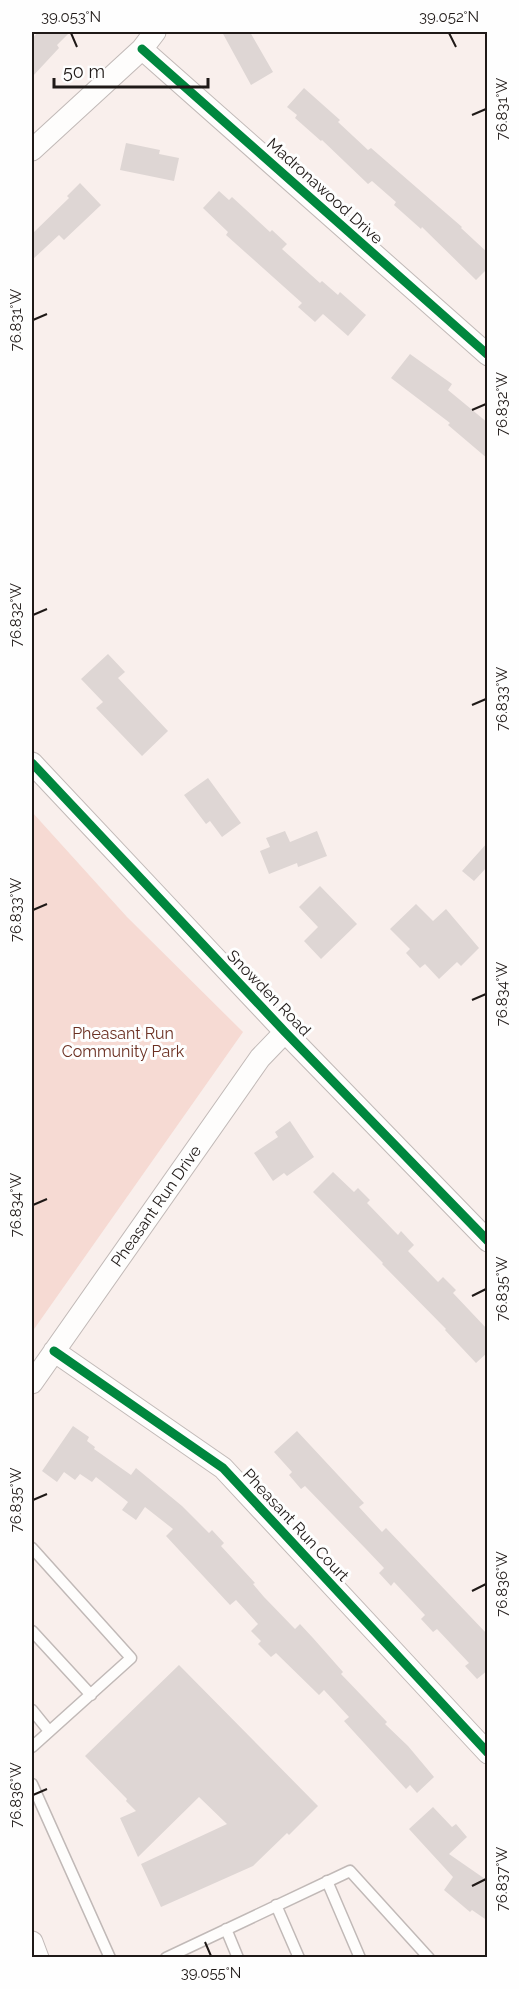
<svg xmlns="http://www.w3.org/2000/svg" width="519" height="1989" font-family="Raleway,sans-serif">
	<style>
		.green { fill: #f6dad3 }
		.building { fill: #ded6d4 }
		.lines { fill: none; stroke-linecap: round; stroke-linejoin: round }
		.service-casing { stroke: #c1b9b7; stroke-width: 13 }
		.minor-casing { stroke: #c1b9b7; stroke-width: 23 }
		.service { stroke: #fefdfc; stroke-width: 10 }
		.minor { stroke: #fefdfc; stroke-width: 21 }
		.cycleway-casing { stroke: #fefefe; stroke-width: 13 }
		.cycleway { stroke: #00873e; stroke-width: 9 }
		.ticks { fill: none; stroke: #1f1917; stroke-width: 2 }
		.labels { text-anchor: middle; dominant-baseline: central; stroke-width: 6; stroke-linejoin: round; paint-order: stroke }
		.street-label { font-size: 16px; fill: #1f1917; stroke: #fefefe }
		.park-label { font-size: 16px; fill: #6b3022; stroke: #fefefe }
		.neatline { fill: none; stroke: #1f1917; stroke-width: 2 }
		.ticks-label { font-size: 15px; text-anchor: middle; fill: #1f1917 }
	</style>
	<rect width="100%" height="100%" fill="#f9efec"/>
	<!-- green -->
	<path class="green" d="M32 812 127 917 243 1032 32 1332Z"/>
	<!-- building -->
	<path class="building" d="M38 32H70L57 45 59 48 32 77V39Z
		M222 32H250L273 72 251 85Z
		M304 88 340 120 338 122 368 150 371 148 462 227 461 228 488 253V268L476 280 422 227 421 229 394 205 396 202 372 181 368 184 322 140 321 141 295 118 297 115 287 107Z
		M126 143 160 150 159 154 179 158 174 181 120 170Z
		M80 183 101 205 64 240 59 235 32 260V234L69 198 67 196Z
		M219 191 229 200 232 197 270 232 272 230 287 244 282 249 320 283 322 281 338 295 340 292 366 315 348 336 323 314 315 322 298 307 302 303 226 235 228 232 203 208Z
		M410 354 452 384 448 390 488 423V459L448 425 450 423 391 378Z
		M108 654 125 672 118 678 168 731 142 756 96 708 103 702 81 679Z
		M208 778 241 823 222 837 210 821 206 824 184 795Z
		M285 831 290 842 317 831 327 856 298 867 297 863 269 874 260 851 270 847 266 838Z
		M488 842V866L474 881 462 871Z
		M320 886 357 924 321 959 304 941 318 927 299 907Z
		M416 904 433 921 446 909 479 948 461 966 457 962 439 979 425 964 420 968 406 953 410 949 390 929Z
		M290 1121 314 1157 287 1176 284 1173 273 1181 254 1153 278 1137 275 1132Z
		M333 1172 354 1192 358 1188 370 1200 367 1203 398 1235 401 1231 414 1245 408 1251 438 1282 443 1277 456 1290 453 1293 488 1330V1352L476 1363 445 1330 446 1329 382 1264 383 1263 313 1192Z
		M73 1426 89 1437 87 1441 95 1447 94 1449 131 1475 136 1468 182 1506 209 1533 212 1530 224 1543 221 1546 255 1583 253 1584 264 1597 295 1629 300 1624 313 1638 343 1672 341 1674 387 1722 385 1724 408 1746 434 1777 417 1793 410 1785 406 1789 344 1721 349 1717 324 1690 319 1695 276 1653 271 1657 258 1644 261 1641 251 1631 258 1624 236 1600 230 1605 166 1536 173 1529 145 1507 136 1520 122 1510 128 1502 96 1477 92 1482 80 1474 75 1480 64 1472 57 1482 42 1471Z
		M297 1431 364 1503 359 1507 382 1532 386 1528 488 1635V1670L477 1679 465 1666 469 1663 437 1629 433 1632 421 1619 425 1615 394 1582 391 1586 379 1573 384 1568 365 1548 305 1486 301 1489 289 1475 292 1472 274 1452Z
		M179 1665 318 1806 289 1835 287 1833 253 1866 161 1907 141 1864 227 1824 199 1797 138 1857 120 1818 136 1811 126 1801 127 1799 85 1756Z
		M433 1807 452 1827 456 1824 467 1837 449 1854 488 1881V1921L472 1910 470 1912 444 1890 453 1877 409 1829Z"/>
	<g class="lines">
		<defs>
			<path id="service" d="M32 1548 131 1658 32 1747
				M32 1631 91 1695
				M32 1710 49 1731
				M32 1784 110 1958
				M327 1881 360 1958
				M276 1905 299 1958
				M226 1929 238 1958
				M166 1958 350 1871 429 1958"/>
			<path id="minor" d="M142 49 488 355
				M32 150 142 49 155 32
				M32 763 285 1032 488 1241
				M54 1351 223 1468 488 1753
				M32 1383 260 1058 285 1032
				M32 1942 38 1958"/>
		</defs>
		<!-- service casing -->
		<use href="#service" class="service-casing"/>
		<!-- minor casing -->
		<use href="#minor" class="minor-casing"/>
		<!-- service -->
		<use href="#service" class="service"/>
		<!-- minor -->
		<use href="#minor" class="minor"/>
		<defs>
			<path id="cycleway" d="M142 49 488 355
				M32 763 285 1032 488 1241
				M54 1351 223 1468 488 1753"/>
		</defs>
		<!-- cycleway casing -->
		<use href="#cycleway" class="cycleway-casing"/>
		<!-- cycleway -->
		<use href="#cycleway" class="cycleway"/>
	</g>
	<!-- ticks -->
	<path class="ticks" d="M71 33 77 47M449 33 456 47M472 115 486 109M33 320 47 314M472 410 486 404M33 615 47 609M472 705 486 699M33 910 47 904M472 1000 486 994M33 1205 47 1199M472 1296 486 1289M33 1500 47 1494M472 1591 486 1584M33 1795 47 1789M472 1886 486 1879M205 1942 211 1956"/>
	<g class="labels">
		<!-- street labels -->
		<g class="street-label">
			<text transform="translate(325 191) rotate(42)">Madronawood Drive</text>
			<text transform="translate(269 993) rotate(46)">Snowden Road</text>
			<text transform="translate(156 1206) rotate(-55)">Pheasant Run Drive</text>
			<text transform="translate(296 1525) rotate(47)">Pheasant Run Court</text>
		</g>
		<!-- park labels -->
		<g class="park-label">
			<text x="123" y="1033">Pheasant Run<tspan x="123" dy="18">Community Park</tspan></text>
		</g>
	</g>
	<!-- border -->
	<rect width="519" height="1989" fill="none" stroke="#fefefe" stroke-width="66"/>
	<!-- scale -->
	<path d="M54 78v9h154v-9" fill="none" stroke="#1f1917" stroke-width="3"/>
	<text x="63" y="78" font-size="18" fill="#1f1917" stroke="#fefefe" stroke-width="4.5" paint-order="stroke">50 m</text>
	<rect x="33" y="33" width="453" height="1923" class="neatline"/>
	<g class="ticks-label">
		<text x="71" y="22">39.053°N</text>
		<text x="449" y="22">39.052°N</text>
		<text transform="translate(502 109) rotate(-90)" y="5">76.831°W</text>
		<text transform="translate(16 320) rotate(-90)" y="5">76.831°W</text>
		<text transform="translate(502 404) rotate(-90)" y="5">76.832°W</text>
		<text transform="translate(16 615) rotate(-90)" y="5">76.832°W</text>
		<text transform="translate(502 699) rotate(-90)" y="5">76.833°W</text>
		<text transform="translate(16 910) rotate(-90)" y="5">76.833°W</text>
		<text transform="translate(502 994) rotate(-90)" y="5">76.834°W</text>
		<text transform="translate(16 1205) rotate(-90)" y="5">76.834°W</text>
		<text transform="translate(502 1289) rotate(-90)" y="5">76.835°W</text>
		<text transform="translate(16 1500) rotate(-90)" y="5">76.835°W</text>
		<text transform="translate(502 1584) rotate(-90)" y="5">76.836°W</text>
		<text transform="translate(16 1795) rotate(-90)" y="5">76.836°W</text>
		<text transform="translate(502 1879) rotate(-90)" y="5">76.837°W</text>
		<text x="211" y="1978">39.055°N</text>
	</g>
</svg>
